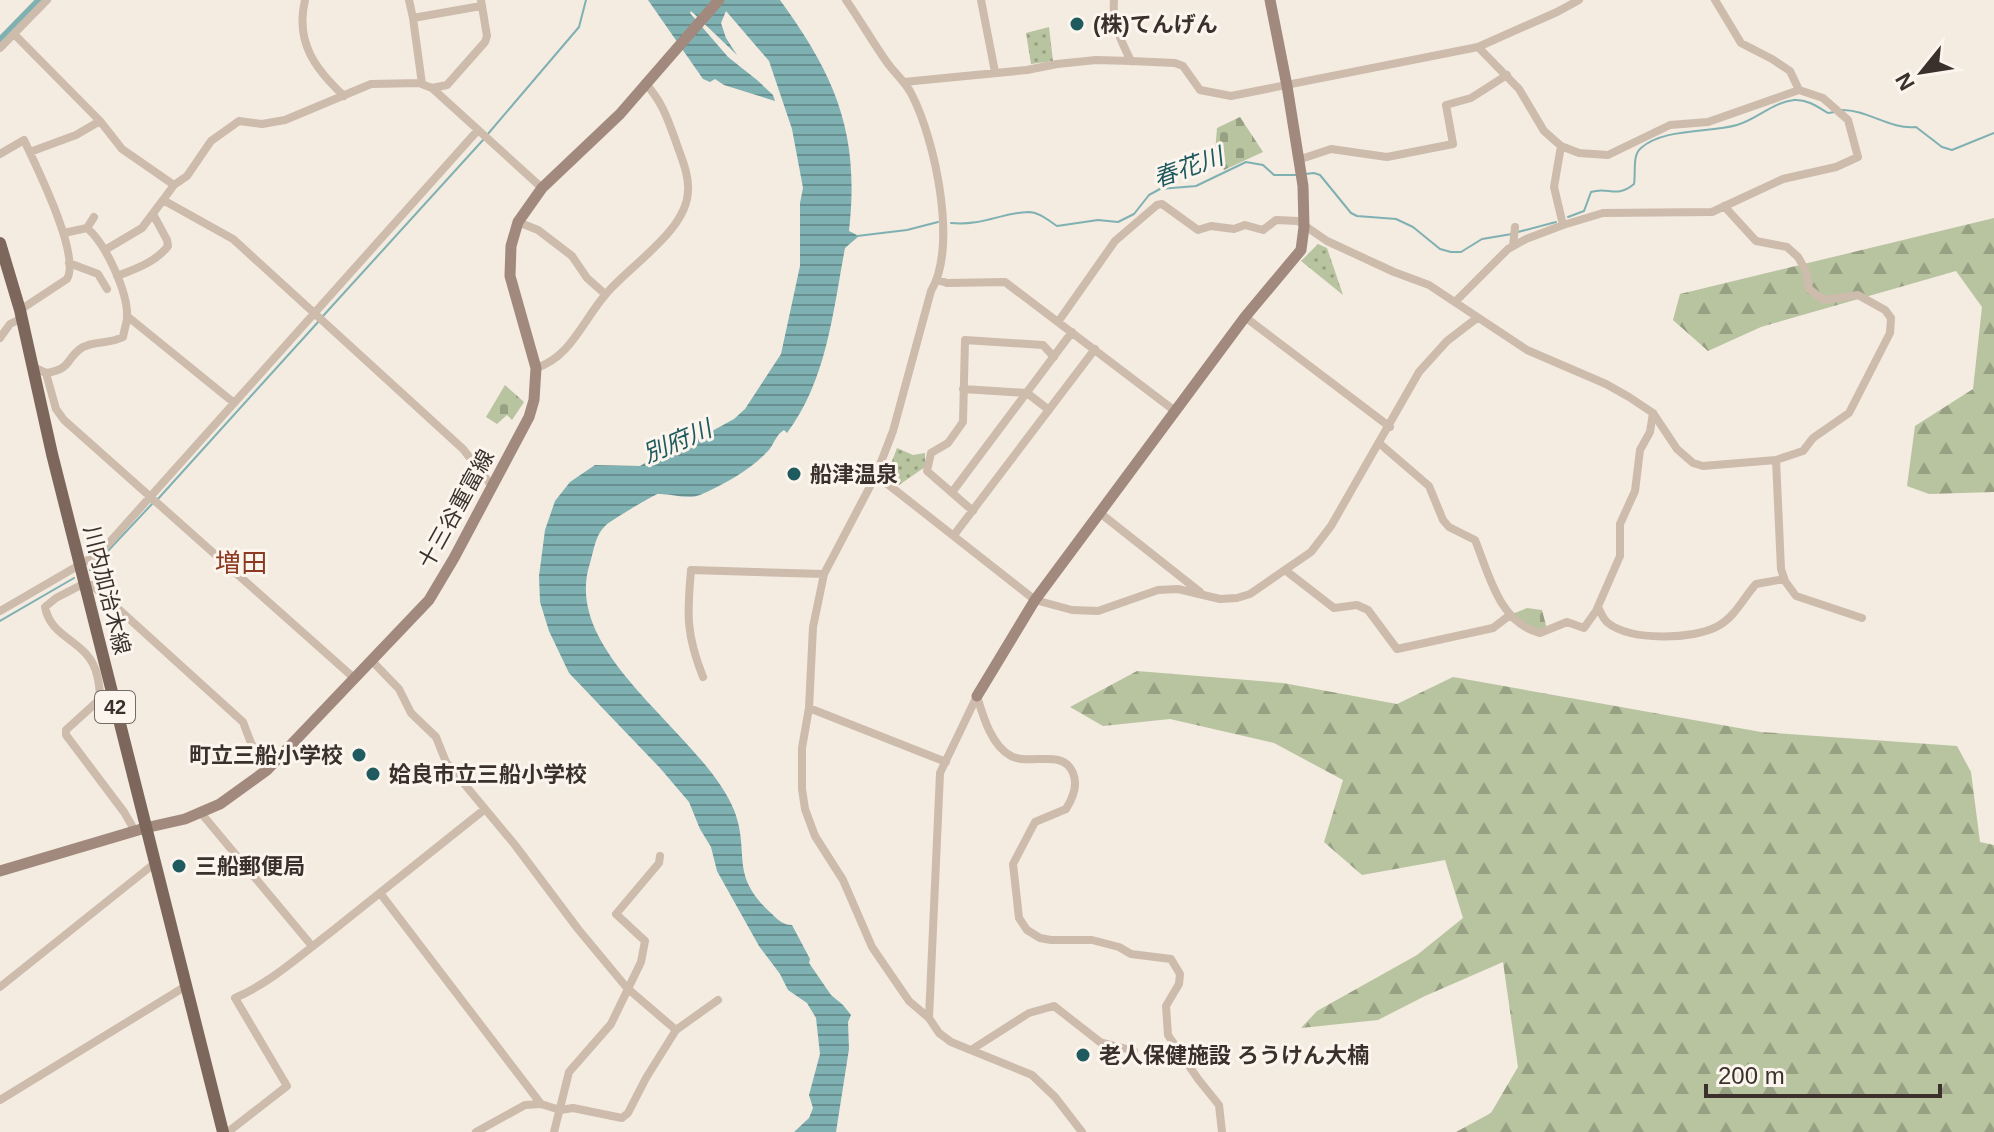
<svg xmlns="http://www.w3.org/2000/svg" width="1994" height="1132" font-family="Arial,'Noto Sans JP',sans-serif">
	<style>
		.forest { fill: url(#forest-firs) }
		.cemetery { fill: url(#cemetery-stones) }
		.park { fill: url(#park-dots) }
		.water { fill: url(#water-rules) }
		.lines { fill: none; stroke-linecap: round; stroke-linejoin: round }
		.stream { stroke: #7fb0b2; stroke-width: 2 }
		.canal { stroke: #7fb0b2; stroke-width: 8 }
		.street { stroke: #cdbbac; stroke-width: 8 }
		.secondary { stroke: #a18a7d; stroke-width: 11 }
		.primary { stroke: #7d675c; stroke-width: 12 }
		.poi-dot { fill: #1f5a5e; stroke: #fbf5ee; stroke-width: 3 }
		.labels { text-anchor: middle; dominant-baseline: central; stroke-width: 6; stroke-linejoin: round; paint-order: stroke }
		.shield { fill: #fbf5ee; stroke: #756b66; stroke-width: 2 }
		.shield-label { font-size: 20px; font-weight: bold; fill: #3b302b }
		.poi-label { font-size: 22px; font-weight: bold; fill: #3b302b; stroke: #fbf5ee; text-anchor: start }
		.street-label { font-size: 22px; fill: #3b302b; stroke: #fbf5ee }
		.water-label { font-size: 24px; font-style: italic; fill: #1f5a5e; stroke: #fbf5ee }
		.quarter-label { font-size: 26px; fill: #8c3b22; stroke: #fbf5ee }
	</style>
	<defs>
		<pattern id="forest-firs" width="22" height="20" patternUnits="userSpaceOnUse" patternTransform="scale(2)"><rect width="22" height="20" fill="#b8c4a0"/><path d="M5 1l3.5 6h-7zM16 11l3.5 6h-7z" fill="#97a083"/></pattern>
		<pattern id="cemetery-stones" width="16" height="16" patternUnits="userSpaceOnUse" patternTransform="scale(2)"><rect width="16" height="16" fill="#b8c4a0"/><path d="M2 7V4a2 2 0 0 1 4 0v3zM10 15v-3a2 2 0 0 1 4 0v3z" fill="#97a083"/></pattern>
		<pattern id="park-dots" width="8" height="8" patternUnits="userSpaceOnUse" patternTransform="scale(2)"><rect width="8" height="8" fill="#b8c4a0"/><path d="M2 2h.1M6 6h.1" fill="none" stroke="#97a083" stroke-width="1.8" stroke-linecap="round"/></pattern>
		<pattern id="water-rules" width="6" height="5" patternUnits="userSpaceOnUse" patternTransform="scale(2)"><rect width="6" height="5" fill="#7fb0b2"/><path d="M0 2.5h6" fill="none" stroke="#699091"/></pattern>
	</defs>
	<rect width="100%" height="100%" fill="#f4ebe1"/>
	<!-- forest -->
	<path class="forest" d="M1994 218V492L1929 494 1907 486 1915 426 1973 389 1982 307 1956 271 1761 327 1708 351 1673 320 1680 294Z
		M1137 671 1283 683 1397 704 1453 677 1761 732 1957 746 1971 772 1980 842 1994 845V1132H1456L1491 1113 1518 1067 1503 962 1425 996 1378 1020 1301 1028 1317 1011 1417 955 1463 918 1445 860 1362 875 1324 842 1343 780 1274 743 1170 719 1103 726 1070 707Z"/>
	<!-- cemetery -->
	<path class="cemetery" d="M1240 117 1263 152 1224 170 1215 153 1217 128Z
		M505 385 524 402 512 420 507 415 497 424 486 417Z
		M1527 608 1542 610 1547 629 1540 633 1510 615Z"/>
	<!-- park -->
	<path class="park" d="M1049 27 1053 61 1031 64 1026 33Z
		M1318 244 1327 248 1343 295 1301 261Z
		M897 448 913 455 925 453V467L899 485 886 477Z"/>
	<!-- water -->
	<path class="water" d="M648 0H780C836 77 860 134 849 231L859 236 845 248C833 311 827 380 787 433L784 430C775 435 774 446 766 453 749 471 723 485 700 495 687 500 671 493 658 494 655 494 610 521 606 525 595 535 594 550 590 563 560 655 702 732 734 810 751 854 728 874 772 914 778 920 783 925 792 925L810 959 809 963 831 995 843 1005 851 1015 848 1022 849 1049 836 1132H794L809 1118 813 1108 809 1095 820 1054 816 1018 807 1003 788 990 780 974 759 946 717 871 711 847 700 829 689 802 660 768 569 673 549 631 540 602 539 576 545 530 555 501 570 482 595 465 640 466 663 452 690 442 696 436H703L734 419 745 409 781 354 800 266V203L803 188 792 129 769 61 726 11 721 23 726 38 737 55 691 11 690 13 728 57 757 80 773 95 775 101 724 85 715 79 710 82 703 79Z"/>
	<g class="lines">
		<!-- stream -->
		<path class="stream" d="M1841 110C1867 109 1890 130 1916 127L1942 147 1952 150 1994 133
			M487 135 579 27 586 0
			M1305 174 1314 173 1320 175 1351 213 1357 216 1396 219 1413 227 1440 249 1451 252H1461L1482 239 1512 234
			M1568 217 1584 211 1591 192C1608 186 1616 199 1634 184 1636 173 1632 155 1641 148 1663 128 1709 133 1737 125 1756 120 1773 102 1794 100 1807 99 1818 107 1828 113L1835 112
			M951 223C982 226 1001 213 1028 212 1039 212 1048 220 1057 226L1098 220 1118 222 1134 214 1149 195 1160 189 1196 186 1246 162 1263 165 1274 175H1298
			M1518 232 1556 222
			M857 236 907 230 938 222
			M323 316 483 140
			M157 500 319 321
			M90 570 152 504
			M0 621 74 578"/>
		<!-- canal -->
		<path class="canal" d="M0 41 40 0"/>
		<!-- street -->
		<path class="street" d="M305 0C295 42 315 69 344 96
			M409 0 413 18
			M846 0C860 20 872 41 886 61 894 73 906 82 912 95 935 140 958 246 931 291L893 431 876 475 824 574 813 627 809 708 802 748V789L805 809 815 836 843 880 872 947 909 1001 929 1018 939 1033 951 1042 1032 1075 1055 1097 1082 1132
			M981 0 995 72
			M1114 0C1112 23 1121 41 1131 61
			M1715 0 1741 43 1772 59 1790 71 1799 90
			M14 34 100 121 122 149 174 185
			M0 48 47 0
			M904 82 1027 70 1057 64 1096 60 1131 61 1175 63 1183 66 1200 90 1231 96 1478 47 1557 12 1579 0
			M422 84 413 18 481 6
			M432 88 447 85 485 42 487 36 481 0
			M1561 146 1554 187 1563 225
			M30 152 76 135 100 121
			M0 154 24 140C36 166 81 255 67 279L20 310
			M1298 160 1331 149 1387 157 1453 144 1446 105 1471 98 1507 75
			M518 222 538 230 572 256 587 278 605 294
			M87 228 94 217
			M1513 246 1515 227
			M105 250 142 228 163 200
			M69 263 98 274 107 289
			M117 276C135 269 156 262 168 246L167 240 153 214
			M938 280 947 283 1005 282 1175 411
			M1455 302 1508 249 1526 239 1563 225 1603 213 1712 212 1783 179 1836 167 1858 157 1848 120 1823 98 1799 90 1708 122 1670 125 1608 155 1579 153 1561 146 1544 131 1519 89 1478 47
			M127 316 233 402
			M1245 317 1390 427
			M1058 322 1115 241 1157 205 1162 204 1198 230 1211 226 1234 229 1245 225 1263 230 1276 220 1298 221 1327 241 1394 272 1429 285 1527 350 1606 384 1629 397 1653 413 1677 449 1693 463 1703 466 1776 460 1803 451 1813 438 1849 413 1890 333 1891 318 1885 310 1858 295 1824 300 1809 289 1805 269 1798 257 1787 247 1756 241 1724 206
			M0 338 10 324 22 318
			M33 367 46 373 56 409 64 420 354 678
			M536 368C571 357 583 320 606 294 630 265 688 230 688 190 689 174 681 157 676 142 668 120 662 101 645 83
			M46 373C73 369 65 358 83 347 95 341 110 344 123 337 124 331 126 325 127 319 129 294 106 244 87 228L64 233
			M963 389 1027 393 1049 410
			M1379 443 1429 486 1443 520 1449 527 1475 540C1489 574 1499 623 1540 633L1567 622 1584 628 1596 611 1620 556V524L1635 491 1640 450 1650 432 1653 413
			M1776 460 1781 569 1785 581 1796 596 1862 618
			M876 475 1035 600 1072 610 1098 611 1158 590 1178 589 1220 599 1237 598 1250 594 1311 552 1331 526 1419 372 1447 341 1477 318
			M492 486 463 449 233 239 163 200 174 185 187 176 211 141 239 121 262 124 285 120 371 84 419 83 432 88 542 188
			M953 491 1072 332
			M973 511 927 471 931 453 948 443 963 422 965 340 1043 345 1054 357
			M1100 513 1200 592
			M954 535 1095 349
			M1285 570 1334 608 1357 605 1368 610 1397 649 1493 628 1510 615
			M85 583 56 598 45 607C51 640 89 640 97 675 99 684 101 692 99 700L66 730V735L124 812 135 831
			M86 586 92 585 243 722 251 743 267 770
			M1598 607C1601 613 1603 619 1608 623 1631 641 1693 640 1718 626 1735 617 1744 597 1756 584L1784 579
			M0 611 100 553 478 130
			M371 660 399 689 411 713 436 737 446 762 515 845 578 929 627 988 676 1030 646 1078 628 1113 622 1118 573 1108 560 1110 541 1104 525 1105 476 1132
			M703 677C686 634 687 615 691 570L824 574
			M977 696C983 716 991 745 1011 756 1030 766 1063 748 1073 773 1078 785 1073 798 1066 809L1035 822 1013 864 1019 918 1027 930 1040 938 1051 940H1092L1119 947 1131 954 1171 959 1180 974 1179 984 1166 1006 1168 1035 1198 1079 1219 1105 1222 1132
			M809 708 946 762
			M201 813 312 946
			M380 893 541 1104
			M0 987 155 863
			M929 1018 940 773 977 696
			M676 1030 718 1000
			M971 1050 1029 1013 1054 1006 1100 1042 1134 1051
			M0 1100 186 986
			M228 1132 287 1086 235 998C270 983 301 955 331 932 383 891 434 850 485 809
			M554 1132 569 1072 611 1024 641 962 645 941 616 914 659 863 660 856"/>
		<!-- secondary -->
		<path class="secondary" d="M977 696 1035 600 1245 317 1301 250 1304 227 1303 186 1287 86 1270 0
			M0 871 145 828 185 819 220 804 267 770 429 600 454 558 529 417 534 400 536 368 510 276 511 246 518 222 542 188 620 114 719 0"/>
		<!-- primary -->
		<path class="primary" d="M0 243 20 310 52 454 223 1132"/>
	</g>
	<!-- markers -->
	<g class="poi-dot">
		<circle cx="1077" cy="24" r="8"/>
		<circle cx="794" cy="474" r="8"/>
		<circle cx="359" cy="755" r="8"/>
		<circle cx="373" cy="774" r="8"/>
		<circle cx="179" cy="866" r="8"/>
		<circle cx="1083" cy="1055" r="8"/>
	</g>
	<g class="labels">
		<!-- shield labels -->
		<rect class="shield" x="95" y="691" width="40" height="32" rx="6"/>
		<g class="shield-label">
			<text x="115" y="707">42</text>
		</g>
		<!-- poi labels -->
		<g class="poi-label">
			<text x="1093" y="24">(株)てんげん</text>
			<text x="810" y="474">船津温泉</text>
			<text x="343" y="755" text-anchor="end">町立三船小学校</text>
			<text x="389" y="774">姶良市立三船小学校</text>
			<text x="195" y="866">三船郵便局</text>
			<text x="1099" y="1055">老人保健施設 ろうけん大楠</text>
		</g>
		<!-- street labels -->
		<g class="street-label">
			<text transform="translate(456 509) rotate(-61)">十三谷重富線</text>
			<text transform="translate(107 590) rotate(76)">川内加治木線</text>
		</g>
		<!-- water labels -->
		<g class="water-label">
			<text transform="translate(1188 167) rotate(-20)">春花川</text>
			<text transform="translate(677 441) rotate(-23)">別府川</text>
		</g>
		<!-- quarter labels -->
		<g class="quarter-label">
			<text x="241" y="563">増田</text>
		</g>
	</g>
	<!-- north arrow -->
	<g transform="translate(1922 72) rotate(240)" stroke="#fbf5ee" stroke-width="6" paint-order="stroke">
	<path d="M0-6L14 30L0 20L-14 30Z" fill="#3b302b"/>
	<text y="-12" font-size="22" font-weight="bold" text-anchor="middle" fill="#3b302b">N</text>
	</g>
	<!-- scale -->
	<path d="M1706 1084v12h234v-12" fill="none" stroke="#3b302b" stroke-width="4"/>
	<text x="1718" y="1084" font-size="24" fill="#3b302b" stroke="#fbf5ee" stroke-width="6" paint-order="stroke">200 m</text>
</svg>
